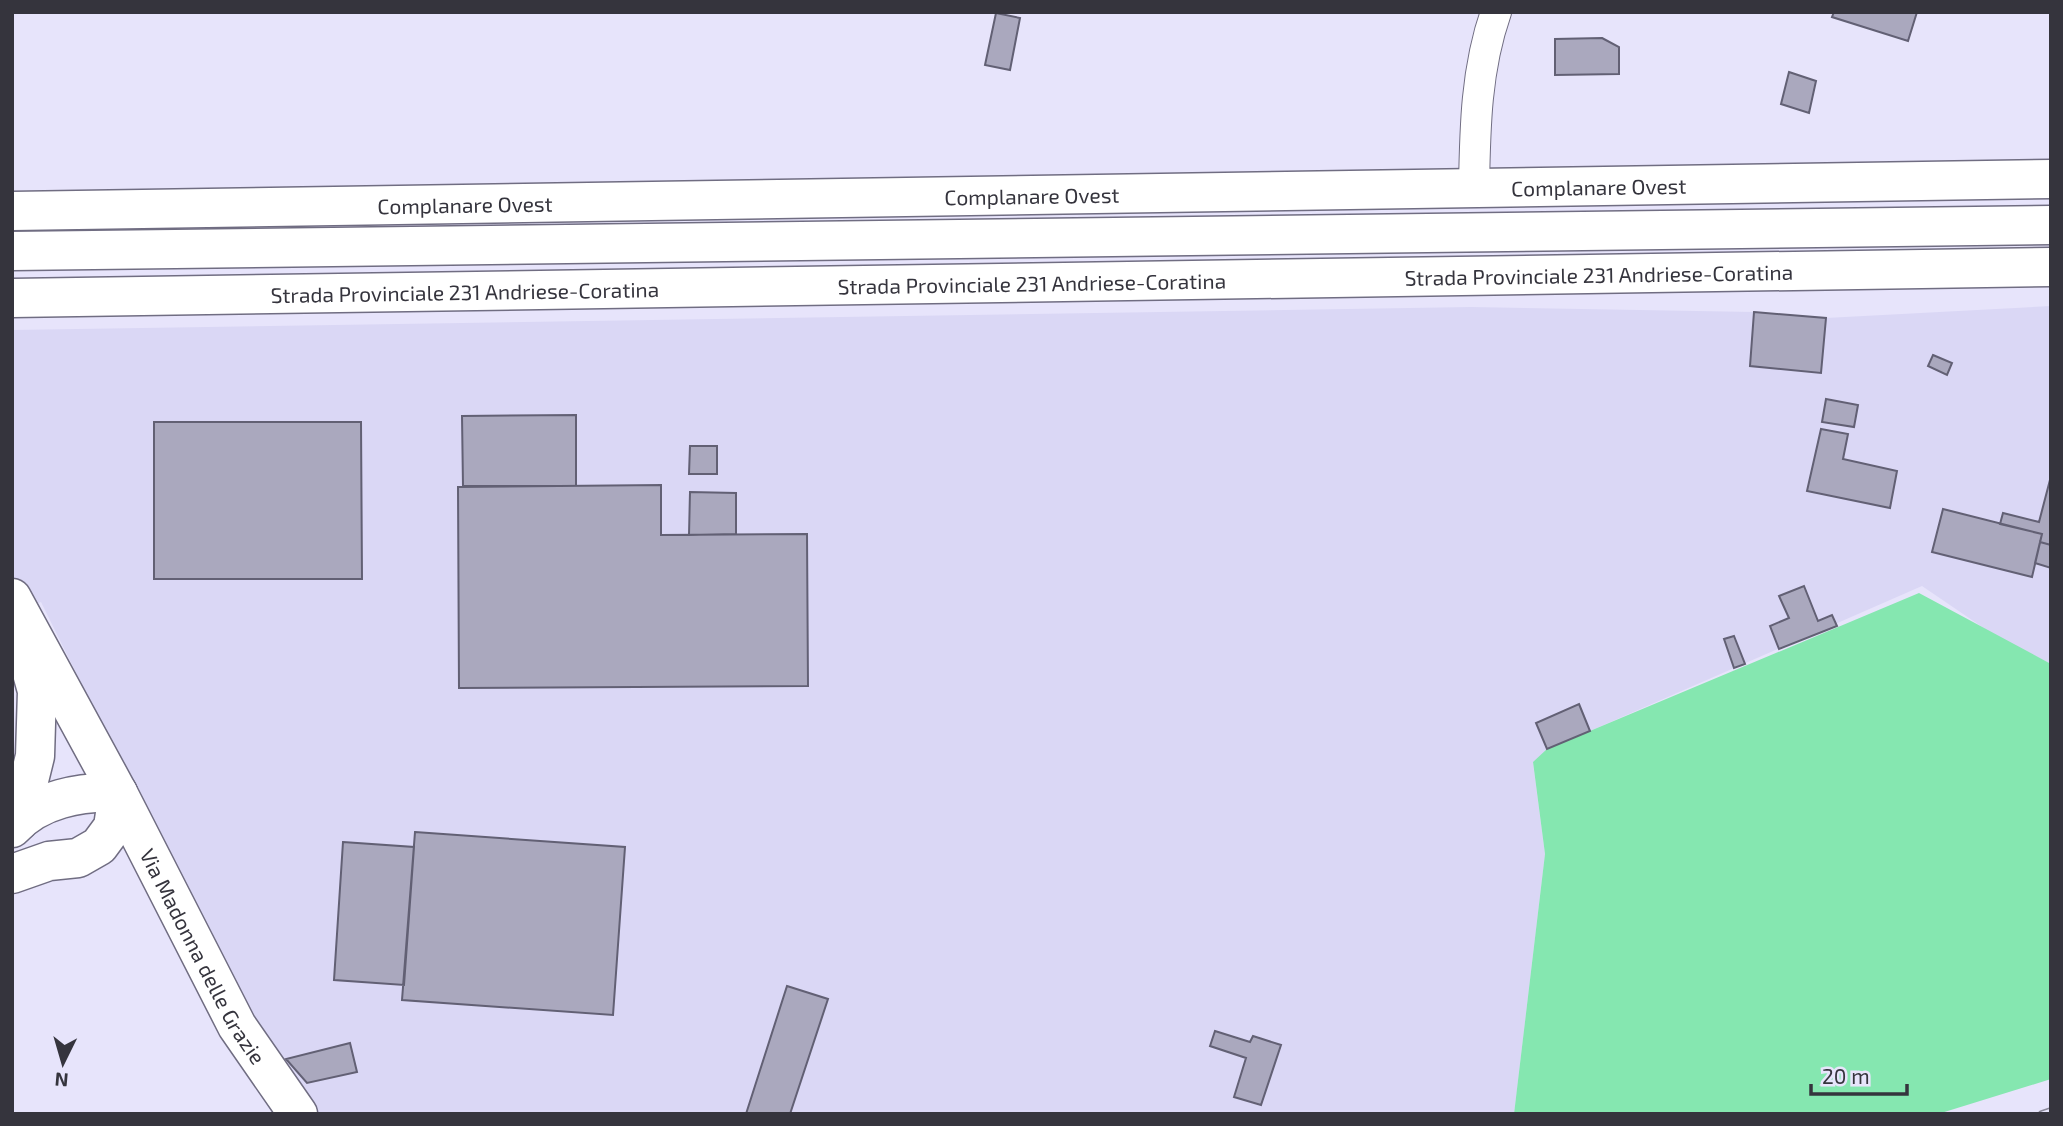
<svg xmlns="http://www.w3.org/2000/svg" width="2063" height="1126" font-family="'Exo 2',sans-serif">
	<style>
		.built { fill: #dad7f5 }
		.green { fill: #85e7b0 }
		.building { fill: #aaa8be; stroke: #626074; stroke-width: 2 }
		.lines { fill: none; stroke-linecap: round; stroke-linejoin: round }
		.street-casing { stroke: #706d82; stroke-width: 32 }
		.secondary-casing { stroke: #706d82; stroke-width: 41 }
		.highway-casing { stroke: #706d82; stroke-width: 41 }
		.street { stroke: #fff; stroke-width: 30 }
		.secondary { stroke: #fff; stroke-width: 38 }
		.highway { stroke: #fff; stroke-width: 38 }
		.rail-casing { stroke: #888696; stroke-width: 8 }
		.rail { stroke: #e7e4fb; stroke-width: 5; stroke-dasharray: 16; stroke-linecap: butt }
		.labels { text-anchor: middle; dominant-baseline: central; stroke-width: 5; stroke-linejoin: round; paint-order: stroke }
		.street-label { font-size: 21px; fill: #35343d; stroke: #e7e4fb }
	</style>
	<rect width="100%" height="100%" fill="#e7e4fb"/>
	<!-- built -->
	<path class="built" d="M2051 306V664L1994 635 1922 586 1590 731 1533 763 1545 854 1514 1114H312L246 1017 41 602 12 614V330L1471 307 1754 312 1826 318Z"/>
	<!-- green -->
	<path class="green" d="M1919 593 2051 664V1079L1938 1114H1514L1545 854 1533 762 1547 749Z"/>
	<!-- building -->
	<path class="building" d="M1834 12H1917L1908 41 1832 17Z
		M996 13 1020 18 1010 70 985 65Z
		M1602 38 1619 47V74L1555 75V39Z
		M1789 72 1816 81 1809 113 1781 104Z
		M1754 312 1826 318 1821 373 1750 366Z
		M1933 355 1952 363 1947 375 1928 366Z
		M1826 399 1858 405 1854 427 1822 422Z
		M576 415V486H463L462 416Z
		M154 422H361L362 579H154Z
		M1821 429 1848 434 1843 459 1897 471 1890 508 1807 491Z
		M690 446H717V474H689Z
		M2051 476V545L2040 542 2042 534 2000 524 2003 513 2039 522Z
		M661 485V535L807 534 808 686 459 688 458 487Z
		M690 492 736 493V534L689 535Z
		M1943 509 2042 534 2032 577 1932 552Z
		M2040 542 2051 545V568L2035 563Z
		M1804 586 1818 621 1832 615 1837 626 1779 649 1770 626 1789 618 1779 596Z
		M1734 636 1745 664 1734 668 1724 639Z
		M1579 704 1590 731 1547 749 1536 723Z
		M415 832 625 847 613 1015 402 1000Z
		M343 842 414 847 404 985 334 980Z
		M787 986 828 999 790 1114H746Z
		M1215 1031 1250 1042 1253 1036 1281 1045 1261 1105 1234 1097 1246 1058 1210 1046Z
		M350 1043 357 1072 307 1083 286 1059Z"/>
	<g class="lines">
		<defs>
			<path id="street" d="M1474 187C1475 128 1476 69 1496 12"/>
			<g id="secondary">
				<path id="s1" d="M12 211 2051 179"/>
				<path id="s2" d="M12 598 118 793 237 1026 298 1114"/>
				<path d="M19 821 35 756 37 691 25 648"/>
				<path d="M12 828C38 799 81 791 118 793"/>
				<path d="M12 874 49 861 78 858 99 846 113 827 118 793"/>
			</g>
			<g id="highway">
				<path d="M12 251 2051 225"/>
				<path id="s3" d="M12 298 2051 267"/>
			</g>
		</defs>
		<!-- street casing -->
		<use href="#street" class="street-casing"/>
		<!-- secondary casing -->
		<use href="#secondary" class="secondary-casing"/>
		<!-- highway casing -->
		<use href="#highway" class="highway-casing"/>
		<!-- street -->
		<use href="#street" class="street"/>
		<!-- secondary -->
		<use href="#secondary" class="secondary"/>
		<!-- highway -->
		<use href="#highway" class="highway"/>
		<defs>
			<path id="rail" d="M2042 1114 2051 1111"/>
		</defs>
		<!-- rail casing -->
		<use href="#rail" class="rail-casing"/>
		<!-- rail -->
		<use href="#rail" class="rail"/>
	</g>
	<g class="labels">
		<!-- street labels -->
		<g class="street-label">
			<text stroke="none"><textPath href="#s1" startOffset="1587">Complanare Ovest</textPath></text>
			<text stroke="none"><textPath href="#s1" startOffset="1020">Complanare Ovest</textPath></text>
			<text stroke="none"><textPath href="#s1" startOffset="453">Complanare Ovest</textPath></text>
			<text stroke="none"><textPath href="#s3" startOffset="1587">Strada Provinciale 231 Andriese-Coratina</textPath></text>
			<text stroke="none"><textPath href="#s3" startOffset="1020">Strada Provinciale 231 Andriese-Coratina</textPath></text>
			<text stroke="none"><textPath href="#s3" startOffset="453">Strada Provinciale 231 Andriese-Coratina</textPath></text>
			<text stroke="none"><textPath href="#s2" startOffset="406">Via Madonna delle Grazie</textPath></text>
		</g>
	</g>
	<!-- border -->
	<rect width="2063" height="1126" fill="none" stroke="#35343d" stroke-width="28"/>
	<!-- north arrow -->
	<g transform="translate(63 1063) rotate(185)" stroke="#e7e4fb" stroke-width="5" paint-order="stroke">
	<path d="M0-5L12 26L0 18L-12 26Z" fill="#35343d"/>
	<text y="-10" font-size="19" font-weight="bold" text-anchor="middle" fill="#35343d">N</text>
	</g>
	<!-- scale -->
	<path d="M1811 1084v10h96v-10" fill="none" stroke="#35343d" stroke-width="3.5"/>
	<text x="1822" y="1084" font-size="21" fill="#35343d" stroke="#e7e4fb" stroke-width="5" paint-order="stroke">20 m</text>
</svg>
